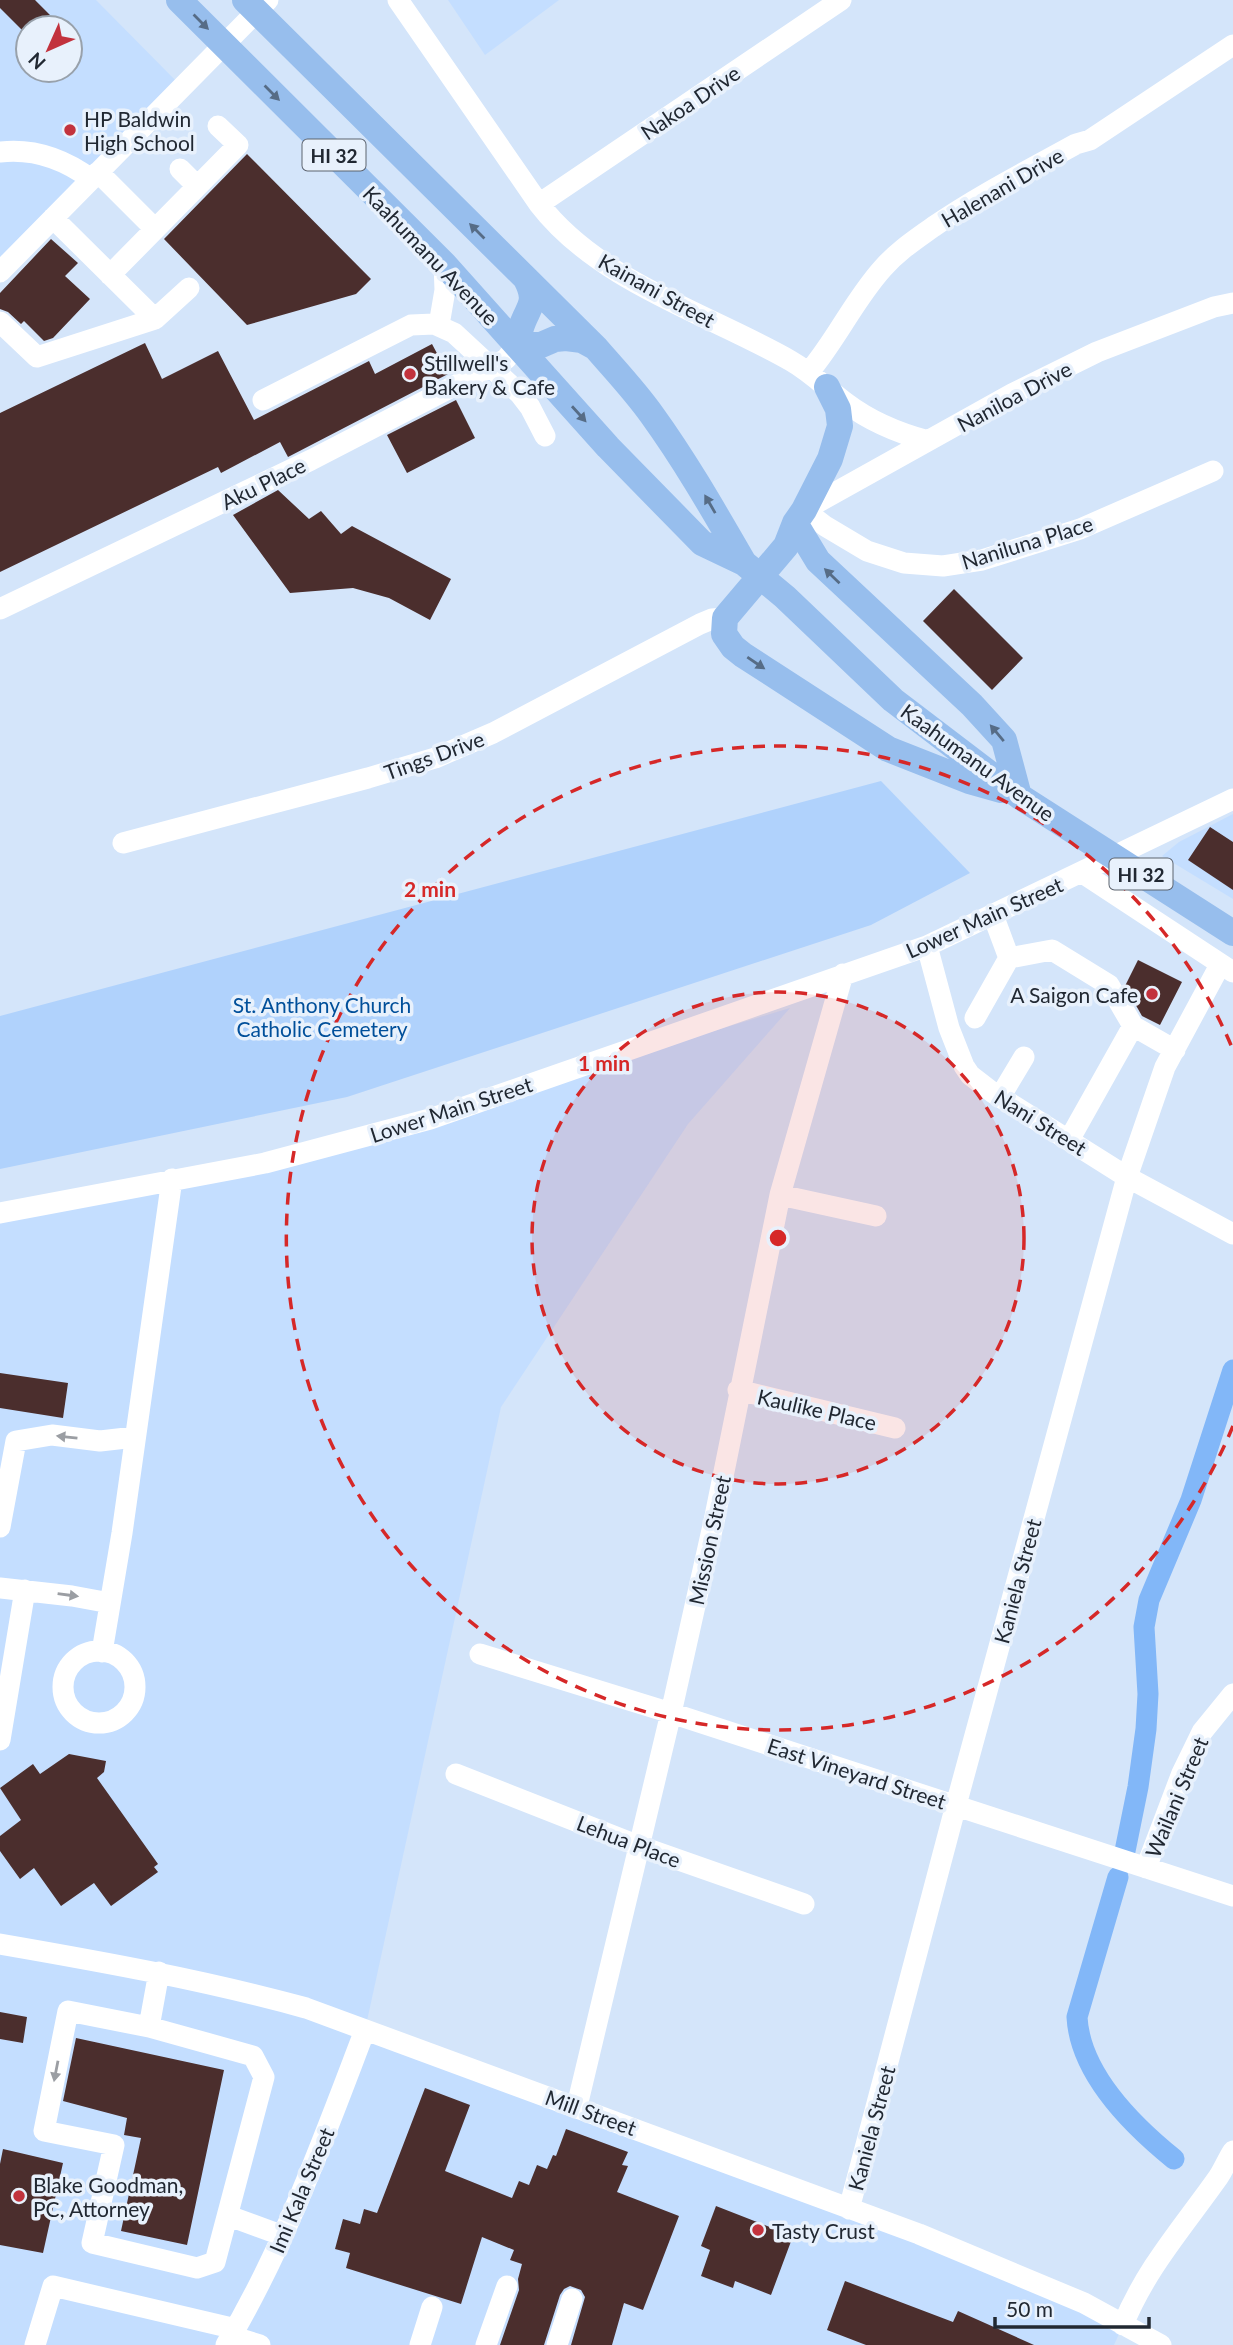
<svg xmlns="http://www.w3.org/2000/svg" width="1233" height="2345" font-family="Lato,sans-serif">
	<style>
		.built { fill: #c4deff; fill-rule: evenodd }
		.green { fill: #b0d2fc }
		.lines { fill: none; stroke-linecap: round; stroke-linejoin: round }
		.canal { stroke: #82b7f8; stroke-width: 21 }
		.building { fill: #4b2e2d }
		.minor { stroke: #fff; stroke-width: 21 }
		.major { stroke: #97beed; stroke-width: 26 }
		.oneway { fill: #566c86 }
		.oneway2 { fill: #9b9ea3 }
		.ring { fill: none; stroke: #d62828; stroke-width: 3.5; stroke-dasharray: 12 9 }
		.poi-dot { fill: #c2323d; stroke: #e8f1fc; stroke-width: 2.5 }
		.labels { text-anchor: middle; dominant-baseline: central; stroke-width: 7; stroke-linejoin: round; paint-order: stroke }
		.shield { fill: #e8f1fc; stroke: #5d646f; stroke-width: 2 }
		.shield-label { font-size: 19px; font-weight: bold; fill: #212832 }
		.street-label { font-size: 21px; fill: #212832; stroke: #e8f1fc }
		.poi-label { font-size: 21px; fill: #212832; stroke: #e8f1fc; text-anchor: start }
		.park-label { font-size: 21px; fill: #004f9a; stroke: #e8f1fc }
		.centre { fill: #d62828; stroke: #e8f1fc; stroke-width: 3.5 }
		.ring-label { font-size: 21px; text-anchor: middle; font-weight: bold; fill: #d62828; stroke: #e8f1fc; stroke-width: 7; stroke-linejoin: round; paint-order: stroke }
	</style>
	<rect width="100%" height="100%" fill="#d4e5fa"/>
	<!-- built -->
	<path class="built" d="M0 0H96L182 87 0 272ZM28 28H70V70H28Z
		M448 0H559L485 55Z
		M1233 814V899L1162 856 1179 842Z
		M790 1008 688 1124 501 1407 365 2030 577 2106 1123 2325 1114 2345H0V1218L266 1166Z"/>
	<!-- green -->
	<path class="green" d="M881 781 970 873 871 925 347 1097 0 1169V1016Z"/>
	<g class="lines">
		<!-- canal -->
		<path class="canal" d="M1125 1851 1138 1787 1146 1729 1148 1694 1144 1627 1149 1600 1191 1500 1233 1370
			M1118 1877 1077 2017C1080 2074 1132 2125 1174 2159"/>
	</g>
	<!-- building -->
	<path class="building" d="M0 0H35L50 15 37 28H28V36L0 8Z
		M247 154 371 279 356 294 247 325 164 239Z
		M51 239 78 263 65 276 90 299 53 338 44 341 24 321 21 324 8 312 0 309V293Z
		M145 343 162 379 218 351 254 420 369 361 375 374 432 344 448 374 288 457 280 442 221 473 218 467 0 572V413Z
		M456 400 475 438 407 473 387 435Z
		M278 490 309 519 321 511 341 534 352 526 451 579 430 620 389 598 353 588 290 593 233 515Z
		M954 589 1023 658 992 690 923 621Z
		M1210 827 1233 842V890L1188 860Z
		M1138 960 1182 982 1160 1025 1142 1016 1125 986Z
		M0 1373 68 1383 63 1418 0 1408Z
		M69 1754 106 1761 104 1772 97 1778 158 1864 154 1867 158 1872 111 1906 94 1883 61 1906 34 1868 20 1879 0 1851V1836L21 1820 0 1788 33 1764 40 1774Z
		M0 2012 27 2017 23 2043 0 2039Z
		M76 2038 224 2070 187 2245 121 2231 141 2138 124 2135 127 2118 63 2101Z
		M425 2088 470 2105 445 2171 512 2198 519 2181 529 2185 537 2165 547 2169 553 2155 556 2156 566 2129 628 2152 622 2165 628 2166 617 2192 679 2216 643 2310 624 2303 612 2345H571L585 2297 581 2290 570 2286 564 2289 560 2295 544 2345H500L519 2290 518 2279 522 2264 510 2260 514 2250 482 2237 461 2304 346 2268 350 2253 335 2249 343 2219 360 2224 364 2209 377 2213Z
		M3 2149 63 2163 43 2253 0 2245V2164Z
		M716 2206 793 2236 771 2295 735 2281 733 2288 701 2276 710 2250 701 2246Z
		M845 2281 953 2322 958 2311 1034 2345H866L827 2330Z"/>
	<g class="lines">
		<!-- minor -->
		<path class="minor" d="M398 0 539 204C599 282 709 314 791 361 812 373 827 389 846 403 871 422 898 433 928 441
			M0 152C35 148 64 159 91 179
			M180 169 197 186
			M98 172 155 229
			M539 204 841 0
			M0 272 268 0
			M110 275 238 145 218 126
			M155 319 189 288
			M0 322 37 357 155 319 53 218
			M439 325 445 290 444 264
			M809 372C837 339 854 300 883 268 898 251 915 240 933 227 978 196 1027 171 1076 144L1090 140 1233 45
			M263 400 411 325 434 324 454 333 520 394 530 407 545 436
			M1213 471 1080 529 982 560 943 566 904 563 867 551 825 526 804 510 1012 394 1097 352 1214 307 1233 303
			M0 609 311 460 506 359 517 345
			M123 843 368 778 435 758 493 733 700 624 712 619 725 618
			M1081 872 1233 972
			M927 946 949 1028 964 1066 970 1075 992 1092 1127 1177 1233 1234
			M1009 958 1052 950 1109 985 1133 1026 1175 1050
			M975 1018 1009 958 993 915
			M1000 1097 1024 1057
			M1069 1140 1133 1026
			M780 1195 876 1216
			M0 1213 265 1163 430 1119 927 946 1233 799
			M738 1390 895 1428
			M0 1527 16 1441 52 1435 100 1441 135 1437
			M0 1588 72 1596 110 1603
			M63 1687a36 36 0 1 1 72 0a36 36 0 1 1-72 0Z
			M102 1652 122 1533 172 1179
			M480 1654 671 1713 1233 1896
			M0 1740 25 1590
			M456 1774 639 1846 804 1904
			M1146 1868 1182 1773 1202 1732 1233 1694
			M0 1944C104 1962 204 1980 306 2008L919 2234 1084 2303 1161 2345
			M149 2027 253 2056 264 2077 215 2262 197 2268 92 2243 114 2145 44 2131 68 2011 149 2027 159 1972
			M577 2106 671 1713 714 1521 780 1195 843 974
			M849 2209 956 1805 1127 1177 1165 1067 1220 965
			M229 2216 281 2235
			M1123 2325C1145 2270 1183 2227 1217 2179 1223 2171 1227 2160 1233 2151
			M231 2336 260 2345
			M35 2345 53 2286 236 2329
			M226 2345C285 2246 324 2137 365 2030
			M420 2345 432 2307
			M486 2345 507 2286
			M557 2345 572 2299"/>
		<!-- major -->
		<path class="major" d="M179 0 444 264 608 447 702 543 744 563 785 597 893 700 1019 796 1233 933
			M245 0 596 348C615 370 635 391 652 415 686 462 715 513 744 563
			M517 345H541L555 339 566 338 582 340 593 346
			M517 345C518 340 519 333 521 328 527 307 539 304 526 279
			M827 387 838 409 840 426 830 459 804 510 795 523 786 546 725 618 724 634 733 647 743 655 888 749 969 781 1001 790
			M795 523 818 561 972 705 1004 740 1019 796"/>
	</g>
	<!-- one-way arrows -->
	<defs><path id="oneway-solid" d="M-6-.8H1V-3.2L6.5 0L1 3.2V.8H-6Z" transform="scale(1.75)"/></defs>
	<g class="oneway">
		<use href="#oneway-solid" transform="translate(201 22) rotate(45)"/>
		<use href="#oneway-solid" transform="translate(272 93) rotate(45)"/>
		<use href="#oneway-solid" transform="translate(477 231) rotate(-135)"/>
		<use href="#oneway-solid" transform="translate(579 414) rotate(48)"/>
		<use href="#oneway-solid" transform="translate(710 504) rotate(-120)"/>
		<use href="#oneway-solid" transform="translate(832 576) rotate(-136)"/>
		<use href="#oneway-solid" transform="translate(756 663) rotate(34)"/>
		<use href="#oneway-solid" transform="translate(997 733) rotate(-130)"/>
	</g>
	<g class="oneway2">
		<use href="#oneway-solid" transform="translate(67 1437) rotate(-174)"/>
		<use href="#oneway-solid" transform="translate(68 1595) rotate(8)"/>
		<use href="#oneway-solid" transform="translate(56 2071) rotate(101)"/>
	</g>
	<!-- distance rings -->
	<circle cx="778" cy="1238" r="246" fill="#d62828" fill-opacity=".12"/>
	<g class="ring">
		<circle cx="778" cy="1238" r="246"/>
		<path d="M1233 1426A492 492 0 1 1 1233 1050"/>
	</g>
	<!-- markers -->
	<g class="poi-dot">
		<circle cx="70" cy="130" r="7"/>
		<circle cx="410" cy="374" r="7"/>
		<circle cx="1152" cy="994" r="7"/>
		<circle cx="19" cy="2196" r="7"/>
		<circle cx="758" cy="2230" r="7"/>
	</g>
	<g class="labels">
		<!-- shield labels -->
		<g class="shield">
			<rect x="302.5" y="139.5" width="63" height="31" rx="5"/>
			<rect x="1109.5" y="858.5" width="63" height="31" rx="5"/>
		</g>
		<g class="shield-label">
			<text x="334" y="155">HI 32</text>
			<text x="1141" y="874">HI 32</text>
		</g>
		<!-- street labels -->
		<g class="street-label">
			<text transform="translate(690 102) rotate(-34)">Nakoa Drive</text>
			<text transform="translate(1002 187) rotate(-30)">Halenani Drive</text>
			<text transform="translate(431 255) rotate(46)">Kaahumanu Avenue</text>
			<text transform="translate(657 290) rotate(29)">Kainani Street</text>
			<text transform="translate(1014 396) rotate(-28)">Naniloa Drive</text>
			<text transform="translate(263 483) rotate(-26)">Aku Place</text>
			<text transform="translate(1027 542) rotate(-17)">Naniluna Place</text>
			<text transform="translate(434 755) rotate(-20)">Tings Drive</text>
			<text transform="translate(978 762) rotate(36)">Kaahumanu Avenue</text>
			<text transform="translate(984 917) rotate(-24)">Lower Main Street</text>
			<text transform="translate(451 1109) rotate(-18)">Lower Main Street</text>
			<text transform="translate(1041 1122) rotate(32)">Nani Street</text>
			<text transform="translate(817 1409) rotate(13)">Kaulike Place</text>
			<text transform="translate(709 1540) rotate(-78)">Mission Street</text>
			<text transform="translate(1017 1581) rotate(-75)">Kaniela Street</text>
			<text transform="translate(857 1773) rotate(18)">East Vineyard Street</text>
			<text transform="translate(1176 1797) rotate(-67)">Wailani Street</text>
			<text transform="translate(629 1841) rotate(21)">Lehua Place</text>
			<text transform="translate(591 2112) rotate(20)">Mill Street</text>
			<text transform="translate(871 2128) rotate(-75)">Kaniela Street</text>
			<text transform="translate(301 2190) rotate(-67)">Imi Kala Street</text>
		</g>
		<!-- poi labels -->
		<g class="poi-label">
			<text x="84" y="118">HP Baldwin<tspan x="84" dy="24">High School</tspan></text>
			<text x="424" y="362">Stillwell's<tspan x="424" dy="24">Bakery &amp; Cafe</tspan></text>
			<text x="1138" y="994" text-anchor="end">A Saigon Cafe</text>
			<text x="33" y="2184">Blake Goodman,<tspan x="33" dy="24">PC, Attorney</tspan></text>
			<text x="772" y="2230">Tasty Crust</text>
		</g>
		<!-- park labels -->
		<g class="park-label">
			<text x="322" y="1004">St. Anthony Church<tspan x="322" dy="24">Catholic Cemetery</tspan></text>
		</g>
	</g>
	<circle cx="778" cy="1238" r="10" class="centre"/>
	<g class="ring-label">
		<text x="430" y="897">2 min</text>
		<text x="604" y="1071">1 min</text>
	</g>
	<!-- north arrow -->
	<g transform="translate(49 49) rotate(225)"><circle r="33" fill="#e8f1fc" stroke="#98a1ab" stroke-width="2"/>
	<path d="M0-5L12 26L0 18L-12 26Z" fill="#c2323d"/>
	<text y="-10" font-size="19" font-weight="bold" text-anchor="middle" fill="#212832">N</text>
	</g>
	<!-- scale -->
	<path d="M995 2317v10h154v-10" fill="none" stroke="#212832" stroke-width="3.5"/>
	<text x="1006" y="2317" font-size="21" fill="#212832" stroke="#e8f1fc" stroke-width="5" paint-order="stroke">50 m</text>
</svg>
